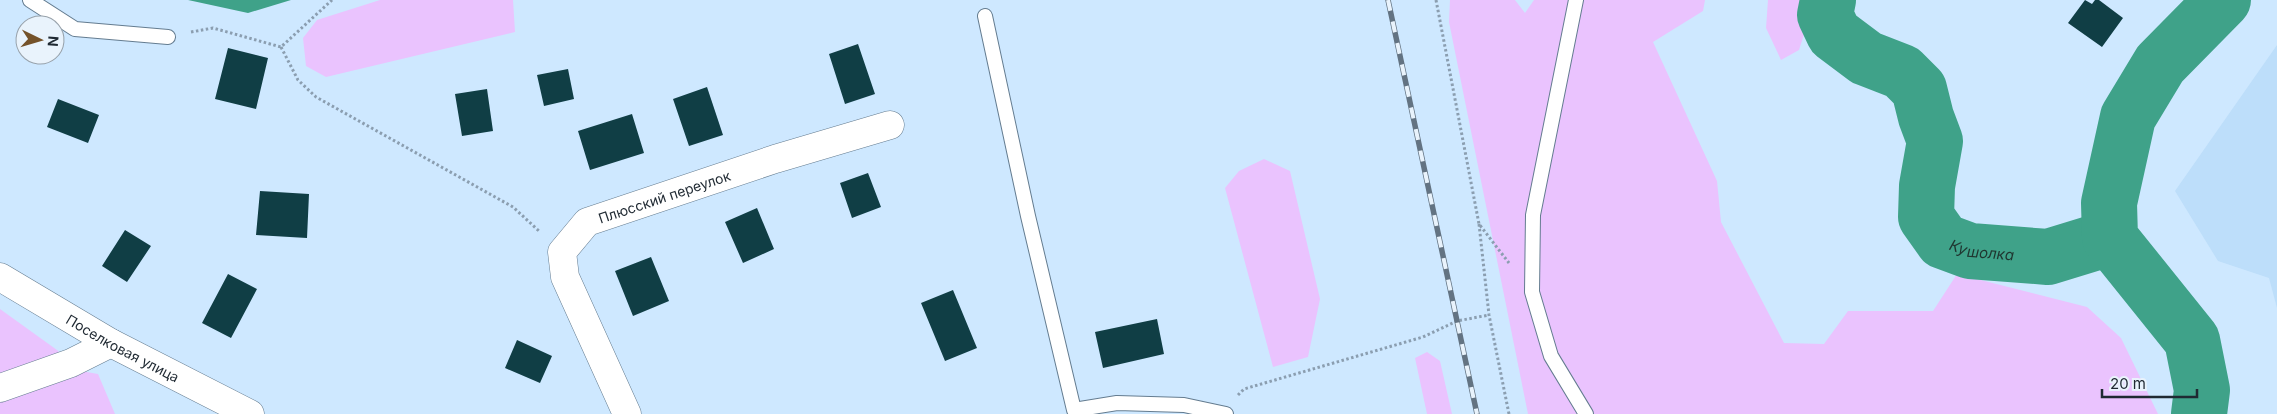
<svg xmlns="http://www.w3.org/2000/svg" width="2277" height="414" font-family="Inter,sans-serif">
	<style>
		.built { fill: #bddefa }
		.green { fill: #eac3fe }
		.water { fill: #3fa289 }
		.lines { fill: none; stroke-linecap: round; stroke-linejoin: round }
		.river { stroke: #3fa289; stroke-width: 56 }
		.building { fill: #103e45 }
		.lane-casing { stroke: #647c90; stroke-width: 16 }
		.street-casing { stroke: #647c90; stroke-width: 29 }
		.path { stroke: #8b9eb0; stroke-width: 3; stroke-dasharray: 2.5 2.5; stroke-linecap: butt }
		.lane { stroke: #fff; stroke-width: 14 }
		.street { stroke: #fff; stroke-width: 28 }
		.rail-casing { stroke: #637382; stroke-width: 5.5 }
		.rail { stroke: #e9f3fc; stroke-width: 4; stroke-dasharray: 11; stroke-linecap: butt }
		.labels { text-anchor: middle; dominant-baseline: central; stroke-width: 5; stroke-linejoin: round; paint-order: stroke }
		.street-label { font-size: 14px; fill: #1f2932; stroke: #e9f3fc }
		.water-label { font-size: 15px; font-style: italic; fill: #1f352f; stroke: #e9f3fc }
	</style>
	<rect width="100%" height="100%" fill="#cee8ff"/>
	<!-- built -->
	<path class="built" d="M2277 45V308L2269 278 2218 261 2175 191Z"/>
	<!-- green -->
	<path class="green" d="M380 0H513L515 32 326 77 306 66 303 38 317 20Z
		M1450 0H1515L1525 13 1534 0H1705L1703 11 1653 42 1717 181 1721 222 1784 343 1824 344 1848 311H1933L1957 274 2087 307 2121 338 2158 414H1528L1449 22Z
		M1768 0H1815L1799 50 1781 60 1766 28Z
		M1264 159 1290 171 1320 299 1308 357 1273 367 1225 188 1239 171Z
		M0 309 57 350 81 371 98 374 115 414H0Z
		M1427 352 1440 361 1452 414H1427L1415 358Z"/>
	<!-- water -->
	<path class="water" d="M188 0H291L248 13Z"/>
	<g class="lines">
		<!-- river -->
		<g class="river">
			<path id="s1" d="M1828 0 1825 15 1834 34 1866 58 1902 72 1919 89 1926 117 1935 141 1927 186 1926 217 1943 241 1970 251 2048 257 2110 238"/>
			<path d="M2199 414 2202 390 2192 340 2110 238 2109 203 2128 117 2160 64 2223 0"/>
		</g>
	</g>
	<!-- building -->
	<path class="building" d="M2085 0 2092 4 2095 0H2099L2123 18 2102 47 2068 23Z
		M858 44 875 94 845 104 829 54Z
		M228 48 268 58 256 109 215 99Z
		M568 69 574 99 544 106 537 75Z
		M707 87 723 135 689 146 673 99Z
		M487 89 493 131 462 136 455 94Z
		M58 99 99 115 88 143 47 127Z
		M632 114 644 153 590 170 578 131Z
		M868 173 881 207 852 218 840 183Z
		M260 191 309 194 307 238 256 235Z
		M757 208 774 249 743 263 725 222Z
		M125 230 151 246 127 282 102 266Z
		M651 257 669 301 633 316 615 271Z
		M228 274 257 289 231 338 202 323Z
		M953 290 977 348 945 361 921 303Z
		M1157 319 1164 354 1103 368 1095 332Z
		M517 340 552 356 540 383 505 368Z"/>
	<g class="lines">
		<defs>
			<path id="lane" d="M30 0 75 29 168 37
				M1576 0 1533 215 1532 292 1551 356 1586 414
				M985 16 1028 216 1074 410 1117 403 1184 405 1226 414"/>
			<g id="street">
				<path id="s2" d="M0 277 111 343 250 414"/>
				<path d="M0 388 71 363 111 343"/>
				<path id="s3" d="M627 414 565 277 562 252 587 222 775 159 890 125"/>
			</g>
		</defs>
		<!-- lane casing -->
		<use href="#lane" class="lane-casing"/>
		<!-- street casing -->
		<use href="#street" class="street-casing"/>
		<!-- path -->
		<path class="path" d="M1436 0 1479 224 1509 263
			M191 32 213 28 281 47 332 0
			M281 47 298 80 316 97 513 207 539 231
			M1479 224 1489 315 1509 414
			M1238 395 1244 389 1423 337 1457 321 1489 315"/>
		<!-- lane -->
		<use href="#lane" class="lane"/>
		<!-- street -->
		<use href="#street" class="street"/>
		<defs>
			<path id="rail" d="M1388 0 1477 414"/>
		</defs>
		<!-- rail casing -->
		<use href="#rail" class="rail-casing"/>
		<!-- rail -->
		<use href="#rail" class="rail"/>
	</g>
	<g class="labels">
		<!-- street labels -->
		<g class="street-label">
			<text stroke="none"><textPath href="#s3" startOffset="296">Плюсский переулок</textPath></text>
			<text stroke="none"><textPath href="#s2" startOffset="142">Поселковая улица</textPath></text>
		</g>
		<!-- water labels -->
		<g class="water-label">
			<text stroke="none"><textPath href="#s1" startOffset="340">Кушолка</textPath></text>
		</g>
	</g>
	<!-- north arrow -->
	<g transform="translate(40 40) rotate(95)"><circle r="24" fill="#e9f3fc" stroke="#98a2ab"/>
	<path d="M0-4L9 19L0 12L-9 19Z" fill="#74522a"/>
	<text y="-8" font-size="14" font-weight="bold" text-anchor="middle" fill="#1f2932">N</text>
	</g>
	<!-- scale -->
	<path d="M2102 389v8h95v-8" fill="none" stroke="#1f2932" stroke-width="2.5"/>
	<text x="2110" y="389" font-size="15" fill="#1f2932" stroke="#e9f3fc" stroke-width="4" paint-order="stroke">20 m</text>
</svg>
